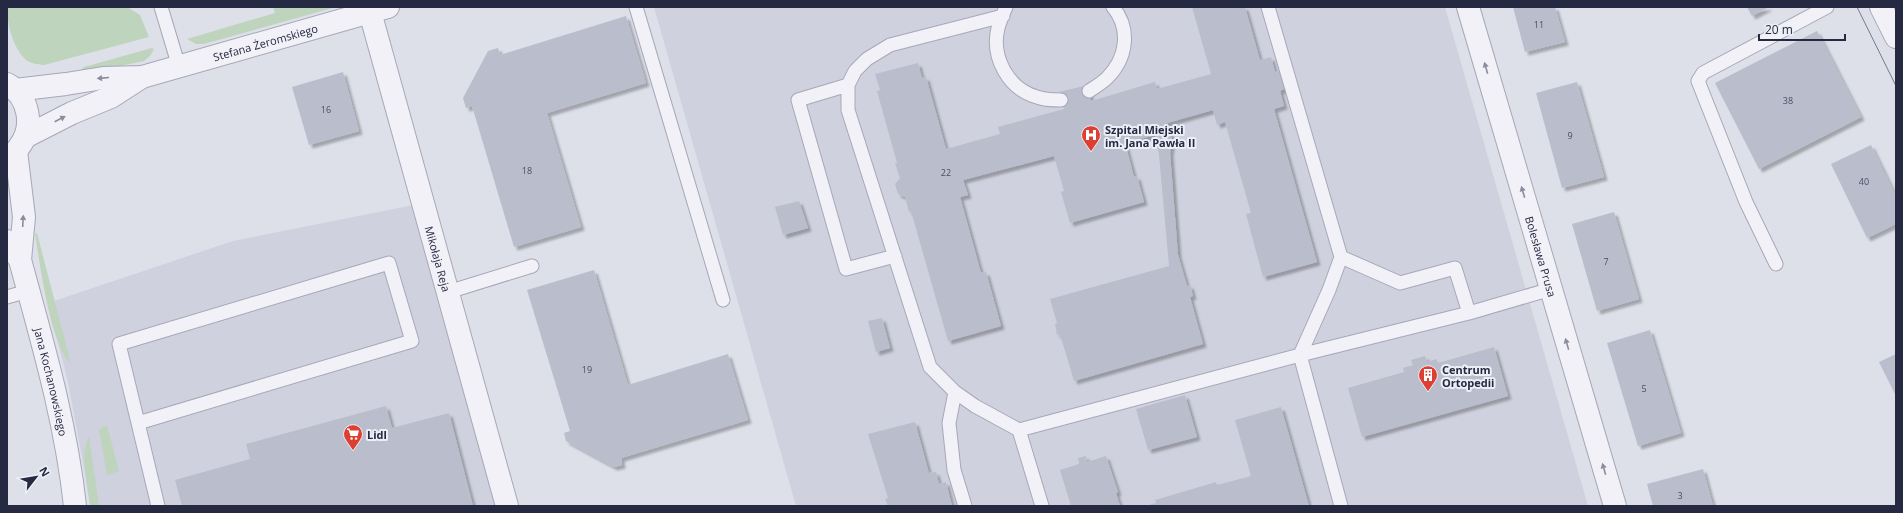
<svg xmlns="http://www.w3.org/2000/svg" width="1903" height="513" font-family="'Open Sans',sans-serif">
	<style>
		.built { fill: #cfd1de }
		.green { fill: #bed4bd }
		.building { fill: #babdcc; filter: url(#shadow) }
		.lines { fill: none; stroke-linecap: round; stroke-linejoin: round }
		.service-casing { stroke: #a6a8b7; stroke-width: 15 }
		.minor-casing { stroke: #a6a8b7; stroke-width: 24 }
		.tertiary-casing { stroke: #a6a8b7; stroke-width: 24 }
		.service { stroke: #f1f1f7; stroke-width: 13 }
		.minor { stroke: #f1f1f7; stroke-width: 22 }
		.tertiary { stroke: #f1f1f7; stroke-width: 22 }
		.tram { stroke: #757a94; stroke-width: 1 }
		.oneway { fill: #8b8d9c }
		.labels { text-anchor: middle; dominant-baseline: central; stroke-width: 4; stroke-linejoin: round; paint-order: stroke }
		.number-label { font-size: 9px; fill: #4a4e64 }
		.street-label { font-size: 11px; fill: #252941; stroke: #edeff6 }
		.poi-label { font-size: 11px; font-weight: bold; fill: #252941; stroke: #edeff6; text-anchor: start }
	</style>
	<defs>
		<filter id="shadow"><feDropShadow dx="3.5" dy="3.5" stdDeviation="1" flood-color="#0004"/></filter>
	</defs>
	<rect width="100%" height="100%" fill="#dddfe9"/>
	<!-- built -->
	<path class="built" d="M654 7H1445L1588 506H796Z
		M414 205 496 506H91L68 382 48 303 233 241Z"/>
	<!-- green -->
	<path class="green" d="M7 7H127L140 15 149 37 44 65C38 64 31 64 26 60 13 48 7 24 7 7Z
		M273 7H336L204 44H196L187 39 275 13Z
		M152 48 154 49 150 56 144 61 81 74 82 69 84 67Z
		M37 233 71 364C50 344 40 264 35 234Z
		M107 425 119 471 107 475 99 430Z
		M89 437 99 506H90C88 488 79 453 89 437Z"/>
	<!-- building -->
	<path class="building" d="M1192 7H1245L1260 60 1271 57 1275 72 1278 71 1284 74 1287 84 1284 89 1280 91 1284 106 1274 109 1317 262 1263 277 1246 214 1251 213 1225 122 1217 125 1213 110 1167 123 1172 139 1170 153 1178 255 1187 286 1190 285 1193 296 1190 297 1203 344 1074 381 1060 334 1057 335 1055 324 1057 323 1050 299 1169 266 1159 155 1155 135 1125 143 1134 177 1137 176 1144 202 1070 223 1061 192 1064 191 1054 156 963 180 968 195 960 197 981 273 986 272 1001 326 948 341 911 211 909 212 905 197 898 194 895 184 900 178 895 163H897L877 91 880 90 875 74 918 63 922 78 926 77 946 149 1000 134 998 127 1064 109 1059 92 1088 85 1091 101 1155 82 1157 89 1211 74Z
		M1513 7H1555L1565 42 1525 52Z
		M1747 7H1769L1752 16Z
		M626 16 646 83 547 113 581 227 514 247 472 106 466 108 463 98 488 51 498 48 500 55Z
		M1817 31 1861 117 1759 169 1715 83Z
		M343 72 359 131 309 145 292 87Z
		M1577 82 1604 177 1562 188 1536 93Z
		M1871 145 1896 197V224L1867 238 1831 164Z
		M799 201 808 228 783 235 775 207Z
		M1614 212 1639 299 1597 311 1572 224Z
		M594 270 628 385 728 354 748 420 621 458 622 465 614 467 566 441 564 433 570 431 527 290Z
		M882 318 890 348 876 352 868 321Z
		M1650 330 1681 433 1638 446 1607 343Z
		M1494 347 1508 396 1362 437 1348 388 1404 372 1403 368 1413 365 1411 360 1425 356 1427 362 1436 359 1438 363Z
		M1896 354V396L1879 362Z
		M1185 395 1197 437 1148 450 1136 409Z
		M386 406 392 428 449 413 473 506H182L175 480 250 459 246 444Z
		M1281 407 1309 506H1145L1156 503 1155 500 1216 482 1217 485 1251 476 1235 420Z
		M915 422 929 473 936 472 939 484 946 482 952 506H888L885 499 888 498 868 434Z
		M1086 456 1087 462 1106 456 1118 492 1116 493 1120 506H1071L1060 470 1079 464 1078 458Z
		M1703 469 1713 506H1653L1647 484Z"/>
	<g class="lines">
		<defs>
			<path id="service" d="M161 7 179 67
				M636 7 723 300
				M1006 7C1003 14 1000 21 998 28 991 57 1008 89 1037 97 1044 100 1053 100 1061 100
				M1268 7 1341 257 1400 283 1455 268 1469 313
				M1003 16 890 45 867 59 855 71 848 85V110L930 367 955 392 975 406 1019 430 1042 506
				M848 85 798 100 846 269 895 256
				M1089 91C1095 87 1102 83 1107 78 1127 58 1131 29 1113 7
				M1776 264 1746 202 1698 81 1703 73 1827 7
				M448 292 532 266
				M7 297 28 291
				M955 392 949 423 954 470 965 506
				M138 423 412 341 389 263 119 344 158 506
				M1019 430 1300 355 1469 313 1551 289
				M1341 506 1300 355 1329 290 1341 257"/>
			<g id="minor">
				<path id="s1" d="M1468 7 1615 506"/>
				<path id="s2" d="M370 12 507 506"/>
				<path d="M7 84C29 96 35 127 19 147"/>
				<path id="s3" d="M15 90 66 84 103 78 142 77 388 7"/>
				<path d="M25 137 72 113 111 97 142 77"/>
				<path d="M16 151 24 217 20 260"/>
				<path id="s4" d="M7 241 20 260C42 341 66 422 75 506"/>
			</g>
			<path id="tertiary" d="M1881 7 1896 37"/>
		</defs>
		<!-- service casing -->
		<use href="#service" class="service-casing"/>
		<!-- minor casing -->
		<use href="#minor" class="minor-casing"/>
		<!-- tertiary casing -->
		<use href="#tertiary" class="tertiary-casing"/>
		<!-- service -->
		<use href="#service" class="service"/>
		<!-- minor -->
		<use href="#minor" class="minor"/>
		<!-- tertiary -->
		<use href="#tertiary" class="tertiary"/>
		<!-- tram -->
		<path class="tram" d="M1857 7 1896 86"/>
	</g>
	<!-- one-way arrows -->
	<defs><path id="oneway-solid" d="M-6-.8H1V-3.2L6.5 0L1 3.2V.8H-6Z"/></defs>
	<g class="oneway">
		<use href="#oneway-solid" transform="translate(1486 68) rotate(-106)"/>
		<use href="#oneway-solid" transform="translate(103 78) rotate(175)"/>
		<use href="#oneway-solid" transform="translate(60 119) rotate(-27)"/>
		<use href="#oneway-solid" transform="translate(1523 192) rotate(-106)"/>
		<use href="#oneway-solid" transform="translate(23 221) rotate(-87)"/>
		<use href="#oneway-solid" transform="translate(1567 344) rotate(-106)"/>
		<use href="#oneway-solid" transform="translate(1604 469) rotate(-106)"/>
	</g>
	<!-- icons -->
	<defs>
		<symbol id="hospital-pin" viewBox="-11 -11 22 30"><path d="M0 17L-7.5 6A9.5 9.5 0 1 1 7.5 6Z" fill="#dd4033" stroke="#edeff6"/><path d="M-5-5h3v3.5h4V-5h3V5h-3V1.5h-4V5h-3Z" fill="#fff"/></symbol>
		<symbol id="building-pin" viewBox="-11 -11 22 30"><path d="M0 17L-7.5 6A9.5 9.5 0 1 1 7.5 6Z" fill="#dd4033" stroke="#edeff6"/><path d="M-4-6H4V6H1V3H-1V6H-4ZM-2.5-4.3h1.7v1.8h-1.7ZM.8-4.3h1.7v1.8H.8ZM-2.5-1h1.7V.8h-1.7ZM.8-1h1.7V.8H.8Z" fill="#fff"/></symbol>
		<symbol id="supermarket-pin" viewBox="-11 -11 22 30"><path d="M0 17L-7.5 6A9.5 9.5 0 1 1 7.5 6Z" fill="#dd4033" stroke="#edeff6"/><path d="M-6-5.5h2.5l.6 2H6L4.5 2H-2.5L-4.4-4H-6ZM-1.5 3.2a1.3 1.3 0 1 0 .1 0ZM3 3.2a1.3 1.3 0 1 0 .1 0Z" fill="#fff"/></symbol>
	</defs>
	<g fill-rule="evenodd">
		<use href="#hospital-pin" x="1080" y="124" width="22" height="30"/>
		<use href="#building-pin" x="1417" y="364" width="22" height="30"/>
		<use href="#supermarket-pin" x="342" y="423" width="22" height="30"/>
	</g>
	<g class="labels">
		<!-- number labels -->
		<g class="number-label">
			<text x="1539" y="24">11</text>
			<text x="1788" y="100">38</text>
			<text x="326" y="109">16</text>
			<text x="1570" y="135">9</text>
			<text x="527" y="170">18</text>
			<text x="946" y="172">22</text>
			<text x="1864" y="181">40</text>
			<text x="1606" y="261">7</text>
			<text x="587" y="369">19</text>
			<text x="1644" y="388">5</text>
			<text x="1680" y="495">3</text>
		</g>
		<!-- street labels -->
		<g class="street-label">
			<text stroke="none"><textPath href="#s3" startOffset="256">Stefana Żeromskiego</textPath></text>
			<text stroke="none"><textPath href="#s1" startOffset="260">Bolesława Prusa</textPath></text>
			<text stroke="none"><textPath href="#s2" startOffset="256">Mikołaja Reja</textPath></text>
			<text stroke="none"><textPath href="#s4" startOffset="149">Jana Kochanowskiego</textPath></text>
		</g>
		<!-- poi labels -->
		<g class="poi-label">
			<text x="1105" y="129">Szpital Miejski<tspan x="1105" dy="13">im. Jana Pawła II</tspan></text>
			<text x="1442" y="369">Centrum<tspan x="1442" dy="13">Ortopedii</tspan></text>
			<text x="367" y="434">Lidl</text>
		</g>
	</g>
	<!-- border -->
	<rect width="1903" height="513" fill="none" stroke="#252941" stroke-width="16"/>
	<!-- north arrow -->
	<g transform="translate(36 477) rotate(59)" stroke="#edeff6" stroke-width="3" paint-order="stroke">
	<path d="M0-3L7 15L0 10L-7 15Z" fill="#252941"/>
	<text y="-6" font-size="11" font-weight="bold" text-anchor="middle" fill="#252941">N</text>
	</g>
	<!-- scale -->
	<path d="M1759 34v6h86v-6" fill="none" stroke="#252941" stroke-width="2"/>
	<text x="1765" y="34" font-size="12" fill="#252941" stroke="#edeff6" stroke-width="3" paint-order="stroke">20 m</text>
</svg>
